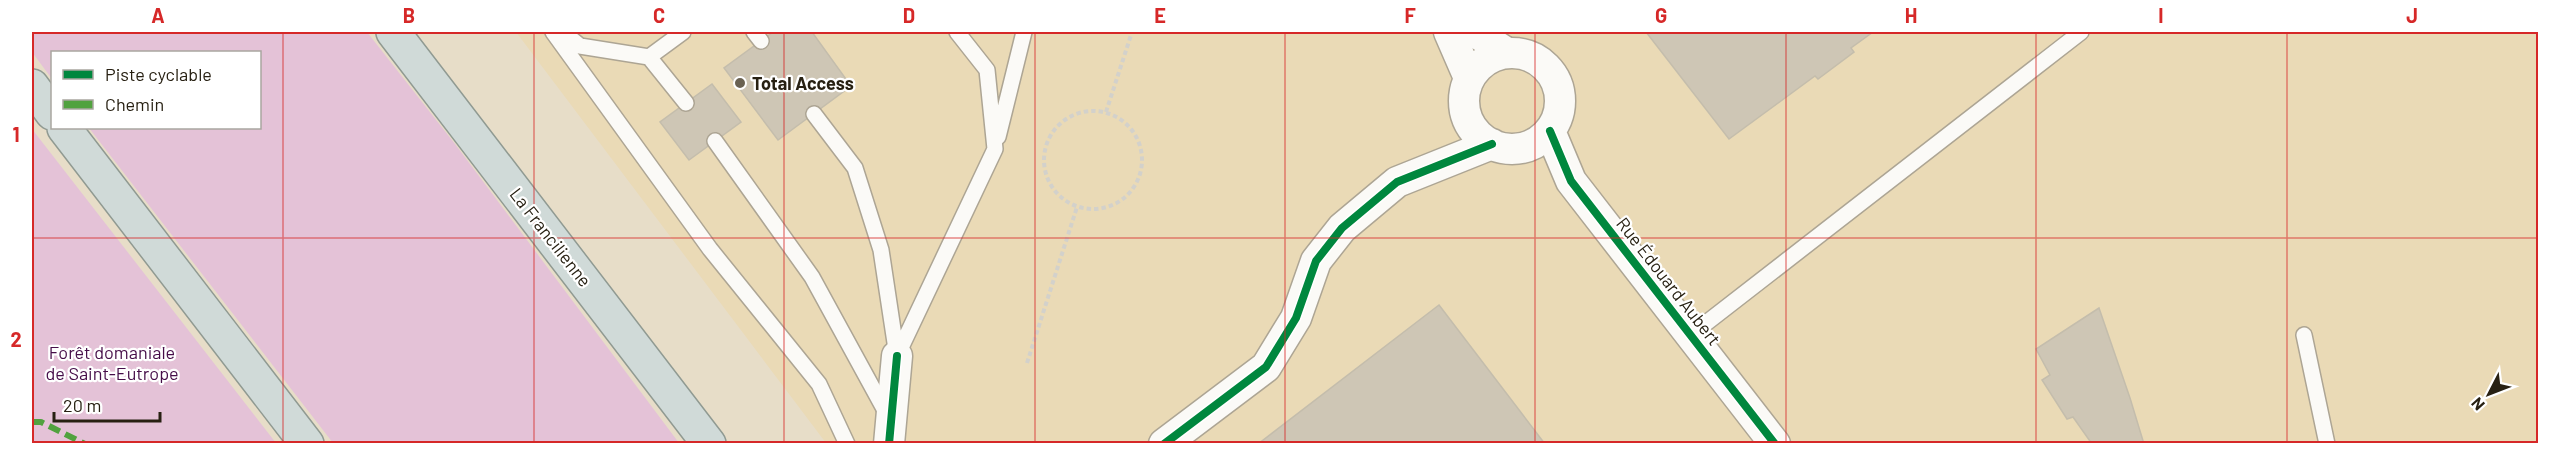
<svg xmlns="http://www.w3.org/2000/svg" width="2570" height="475" font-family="Barlow,sans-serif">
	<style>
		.built { fill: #eadab6 }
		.green { fill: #e4c2d7 }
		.building { fill: #cec6b5; stroke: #c4bdac; stroke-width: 1.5 }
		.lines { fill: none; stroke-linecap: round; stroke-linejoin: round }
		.service-casing { stroke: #ada594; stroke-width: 18 }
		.minor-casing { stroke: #ada594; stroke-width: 33 }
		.trunk-casing { stroke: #909a92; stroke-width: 36 }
		.path { stroke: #d3d1cb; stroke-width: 4; stroke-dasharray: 4.5 3; stroke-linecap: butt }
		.service { stroke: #fbfaf7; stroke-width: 15 }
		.minor { stroke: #fbfaf7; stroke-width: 30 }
		.trunk { stroke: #d0dad8; stroke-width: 33 }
		.quiet { stroke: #51a23f; stroke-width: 6; stroke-dasharray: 12 6; stroke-linecap: butt }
		.cycleway-casing { stroke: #fff; stroke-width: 11 }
		.cycleway { stroke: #00873e; stroke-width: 8 }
		.grid { fill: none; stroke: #d62828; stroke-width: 1.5; stroke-opacity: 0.55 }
		.poi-dot { fill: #6a6252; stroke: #fff; stroke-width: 2 }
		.labels { text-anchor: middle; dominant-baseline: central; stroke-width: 4.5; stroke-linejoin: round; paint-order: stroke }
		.poi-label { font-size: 18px; font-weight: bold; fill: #272012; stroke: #fff; text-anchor: start }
		.street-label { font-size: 18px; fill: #272012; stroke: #fff }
		.park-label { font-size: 18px; fill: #460e49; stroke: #fff }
		.neatline { fill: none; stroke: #d62828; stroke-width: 2 }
		.grid-label { font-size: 20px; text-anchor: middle; font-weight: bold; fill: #d62828 }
	</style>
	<rect width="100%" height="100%" fill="#e7ddc8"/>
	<!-- built -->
	<path class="built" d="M516 32H2538V443H826Z"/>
	<!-- green -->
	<path class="green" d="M32 32H367L455 144 679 443H333L89 128H260V52H52V79L32 52Z
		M32 129 276 443H32Z"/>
	<!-- building -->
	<path class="building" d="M773 32H812L851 86 778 140 724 68Z
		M1646 32H1873L1851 48 1854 52 1818 79 1815 76 1729 139Z
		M712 84 741 122 689 160 660 122Z
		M1439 305 1545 444H1258Z
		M2099 308 2130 398 2144 444H2092L2073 417 2067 419 2042 380 2050 375 2036 349Z"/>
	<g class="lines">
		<defs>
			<path id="service" d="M553 32 710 249 819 384 847 444
				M563 32 580 46 649 57 683 32
				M754 32 761 41
				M649 57 686 103
				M814 114 855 168 881 250 897 356
				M998 137 1024 32
				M715 141 812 277 888 416
				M1692 334 2081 32
				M2304 335 2327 444
				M897 356 995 149 987 70 957 32"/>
			<path id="minor" d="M1449 32 1469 78
				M1475 32 1507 53
				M1464 101a48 48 0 1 1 96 0a48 48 0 1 1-96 0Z
				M1550 131 1571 181 1775 444
				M889 444 897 356
				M1164 444 1266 367 1296 318 1316 261 1342 228 1397 182 1492 144"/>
			<path id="trunk" d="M393 32 709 444
				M32 86 52 113
				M64 128 307 444"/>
		</defs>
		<!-- service casing -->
		<use href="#service" class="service-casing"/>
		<!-- minor casing -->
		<use href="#minor" class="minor-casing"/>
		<!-- trunk casing -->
		<use href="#trunk" class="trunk-casing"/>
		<!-- path -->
		<path class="path" d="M1044 160a49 49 0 1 1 98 0a49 49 0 1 1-98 0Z
			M1106 112 1132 32
			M1027 363 1077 207"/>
		<!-- service -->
		<use href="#service" class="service"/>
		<!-- minor -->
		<use href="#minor" class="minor"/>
		<!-- trunk -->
		<use href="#trunk" class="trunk"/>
		<!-- quiet -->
		<path class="quiet" d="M32 422H41L85 444"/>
		<defs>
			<path id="cycleway" d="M1550 131 1571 181 1775 444
				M889 444 897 356
				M1164 444 1266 367 1296 318 1316 261 1342 228 1397 182 1492 144"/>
		</defs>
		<!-- cycleway casing -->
		<use href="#cycleway" class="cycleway-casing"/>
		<!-- cycleway -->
		<use href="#cycleway" class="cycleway"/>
	</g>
	<!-- grid -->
	<path class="grid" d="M283 32V444M534 32V444M784 32V444M1035 32V444M1285 32V444M1535 32V444M1786 32V444M2036 32V444M2287 32V444M32 238H2538"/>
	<!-- markers -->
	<circle class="poi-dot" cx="740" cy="83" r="6"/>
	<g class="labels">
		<!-- poi labels -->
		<g class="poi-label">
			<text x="752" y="83">Total Access</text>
		</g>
		<!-- street labels -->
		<g class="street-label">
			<text transform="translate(551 237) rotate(52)">La Francilienne</text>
			<text transform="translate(1669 281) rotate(52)">Rue Édouard Aubert</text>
		</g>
		<!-- park labels -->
		<g class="park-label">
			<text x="112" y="352">Forêt domaniale<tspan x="112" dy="21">de Saint-Eutrope</tspan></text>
		</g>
	</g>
	<!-- border -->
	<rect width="2570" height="475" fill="none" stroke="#ffffff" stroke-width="66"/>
	<!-- legend -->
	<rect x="51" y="51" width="210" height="78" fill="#ffffff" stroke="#a9a6a0" stroke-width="1.5"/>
	<rect x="63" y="70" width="30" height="9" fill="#00873e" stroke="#a9a6a0" stroke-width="1.5"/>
	<text x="105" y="81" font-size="18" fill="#272012">Piste cyclable</text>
	<rect x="63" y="100" width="30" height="9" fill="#51a23f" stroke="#a9a6a0" stroke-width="1.5"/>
	<text x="105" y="111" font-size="18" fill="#272012">Chemin</text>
	<!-- north arrow -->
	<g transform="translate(2489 394) rotate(228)" stroke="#ffffff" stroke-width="4.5" paint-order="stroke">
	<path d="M0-4.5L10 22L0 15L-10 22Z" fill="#272012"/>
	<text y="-9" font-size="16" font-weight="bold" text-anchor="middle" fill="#272012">N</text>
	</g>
	<!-- scale -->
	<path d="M54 412v9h106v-9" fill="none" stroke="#272012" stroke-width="3"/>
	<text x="63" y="412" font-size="18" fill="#272012" stroke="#ffffff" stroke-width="4.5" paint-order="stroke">20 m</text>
	<rect x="33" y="33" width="2504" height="409" class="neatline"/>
	<g class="grid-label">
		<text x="158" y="23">A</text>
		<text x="409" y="23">B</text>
		<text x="659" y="23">C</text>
		<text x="909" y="23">D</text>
		<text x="1160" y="23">E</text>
		<text x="1410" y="23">F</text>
		<text x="1661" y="23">G</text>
		<text x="1911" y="23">H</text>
		<text x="2161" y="23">I</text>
		<text x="2412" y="23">J</text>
		<text x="16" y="142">1</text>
		<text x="16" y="347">2</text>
	</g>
</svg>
